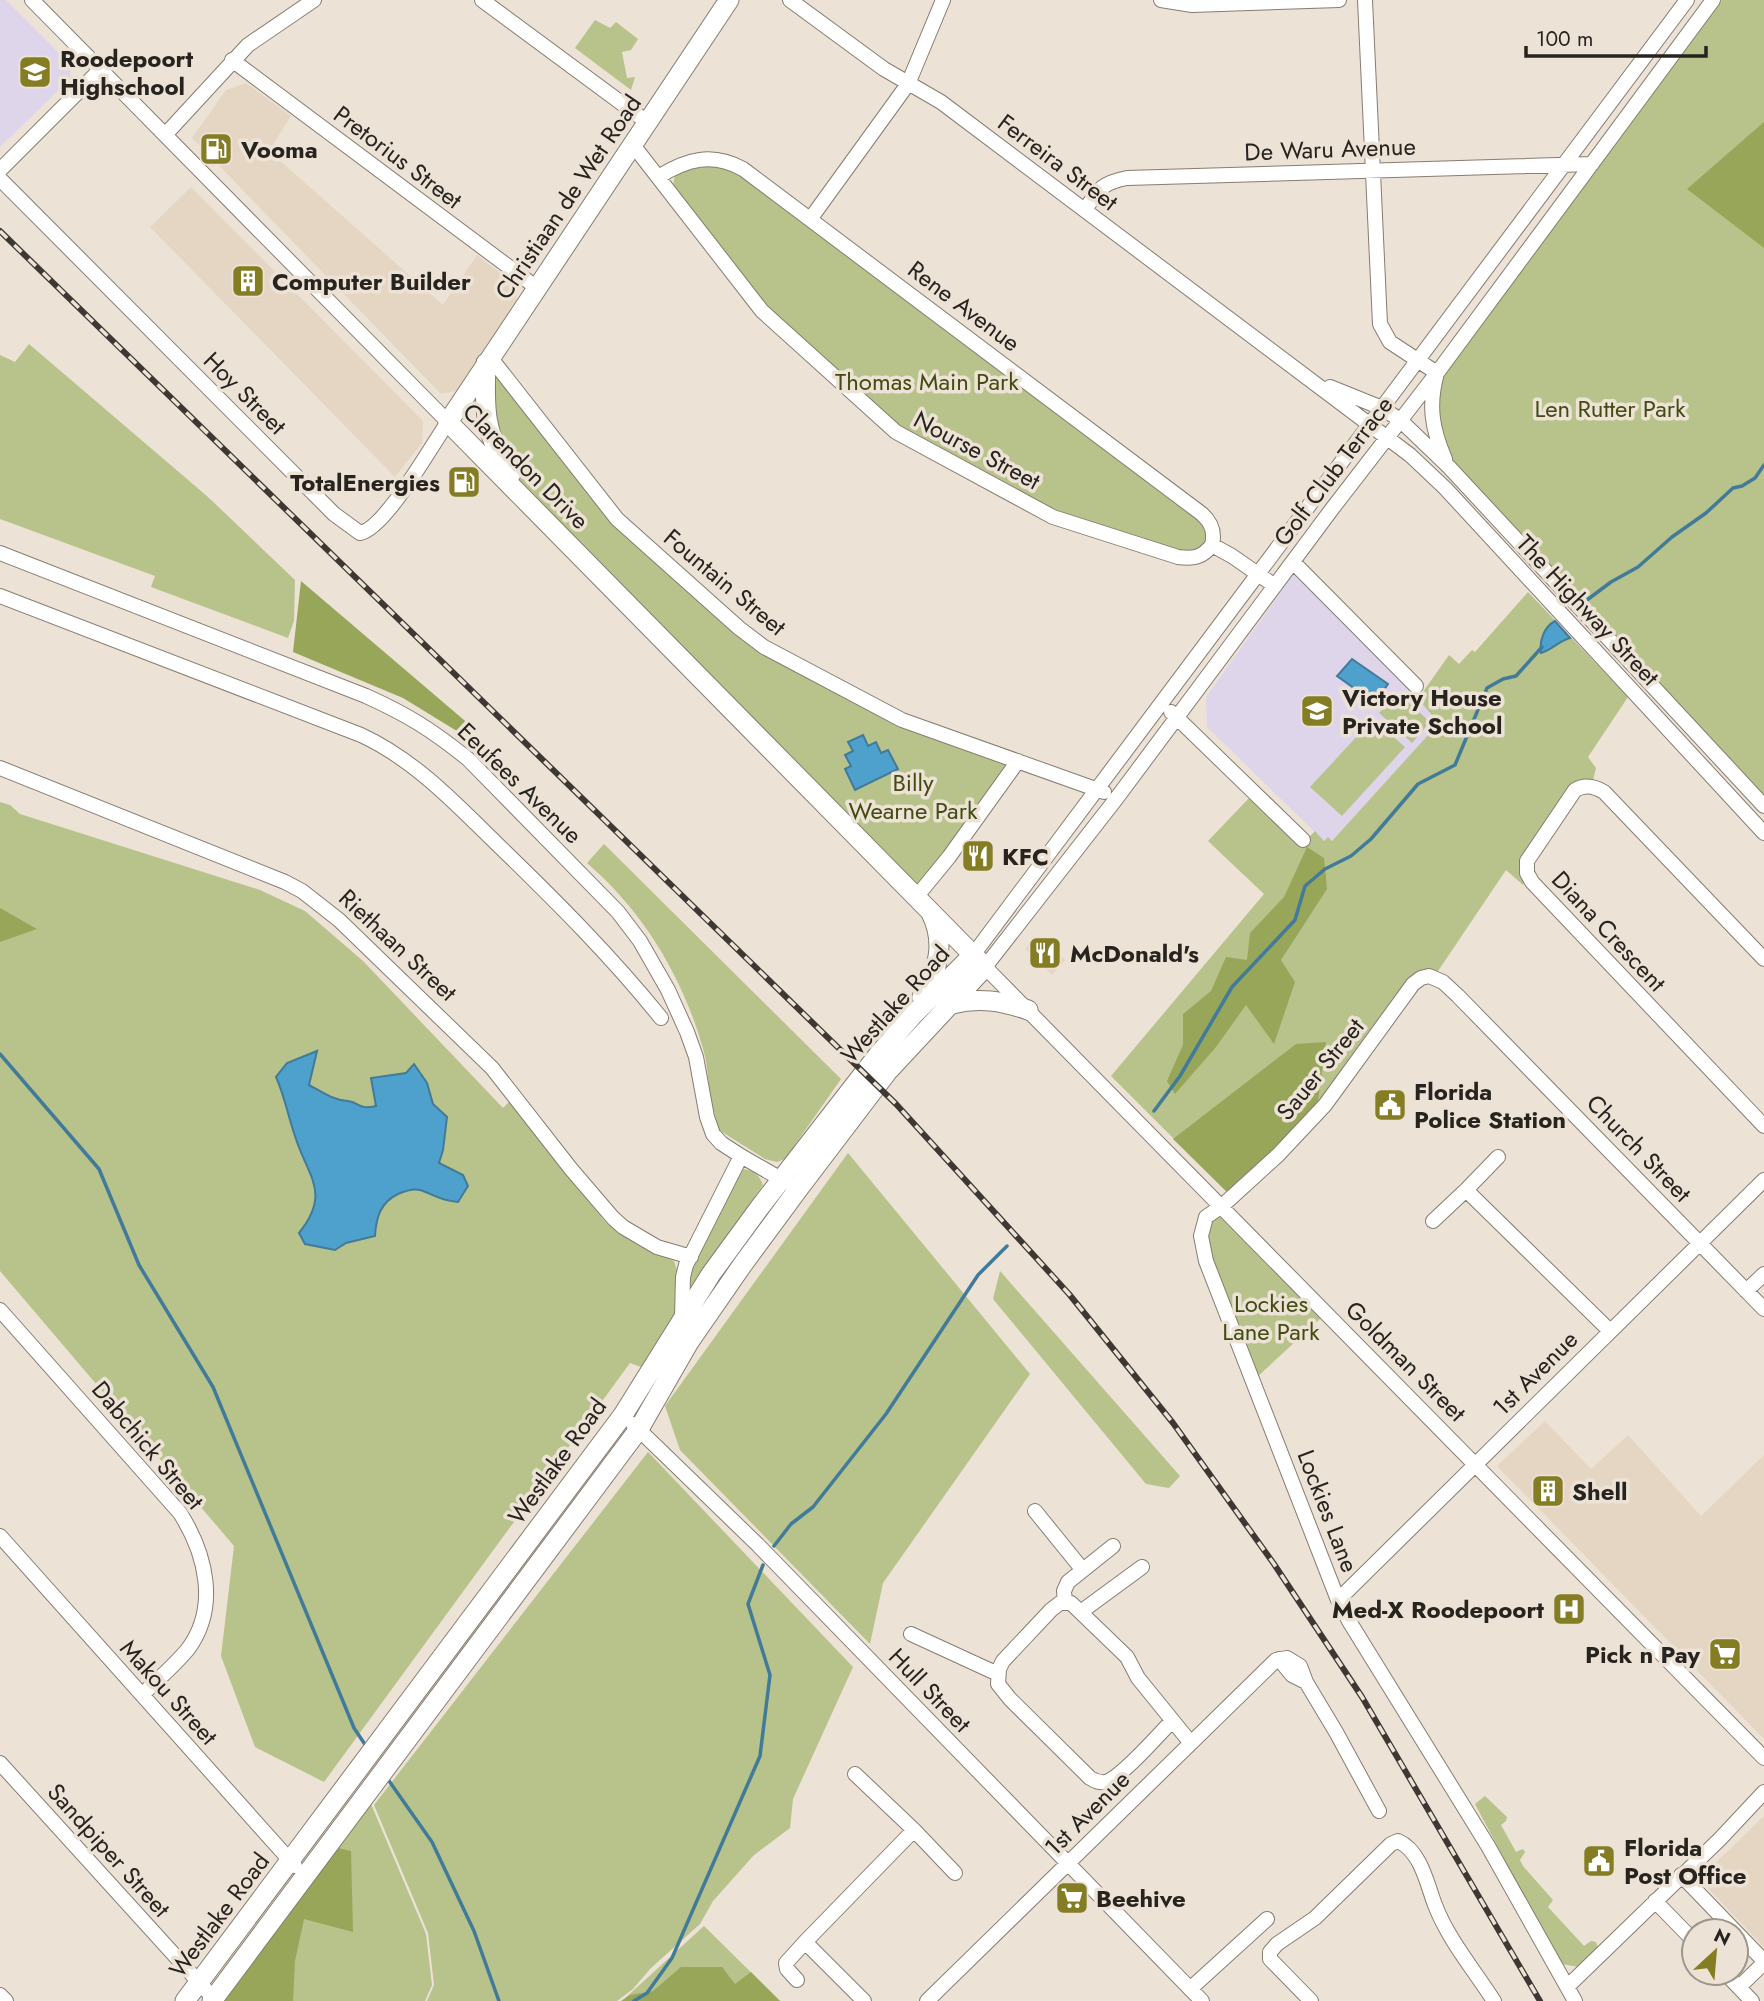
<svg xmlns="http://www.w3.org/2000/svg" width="1764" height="2001" font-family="Jost,sans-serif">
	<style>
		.built { fill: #e5d6c3 }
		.education { fill: #ded5ea }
		.green { fill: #b7c38a }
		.forest { fill: #98a659 }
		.water { fill: #4ea0cd; stroke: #427a99; stroke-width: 2 }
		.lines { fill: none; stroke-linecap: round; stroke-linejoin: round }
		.stream { stroke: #427a99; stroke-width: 3.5 }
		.minor-casing { stroke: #867d71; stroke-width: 16 }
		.major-casing { stroke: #867d71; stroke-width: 21 }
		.minor { stroke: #fff; stroke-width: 14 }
		.major { stroke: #fff; stroke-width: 19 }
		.rail-casing { stroke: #3d3833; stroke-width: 6 }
		.rail { stroke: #ece2d5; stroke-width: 3.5; stroke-dasharray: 10; stroke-linecap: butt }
		.labels { text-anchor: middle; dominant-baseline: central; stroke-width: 7; stroke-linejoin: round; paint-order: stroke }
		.poi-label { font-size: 24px; font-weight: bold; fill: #27231f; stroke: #ece2d5; text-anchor: start }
		.street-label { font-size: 24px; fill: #27231f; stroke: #ece2d5 }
		.park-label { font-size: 24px; fill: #424b11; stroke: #ece2d5 }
	</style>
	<rect width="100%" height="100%" fill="#ece2d5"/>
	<!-- built -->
	<path class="built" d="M246 83 291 116 269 151 443 305 477 255 518 287 516 301 460 390 441 394 192 138 226 90Z
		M191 187 423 421 422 443 395 477 150 227Z
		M1040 936 1065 960 1052 975 1025 949Z
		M1545 1421 1591 1469 1628 1435 1701 1516 1764 1455V1739L1497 1466Z
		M1764 1816V1947L1699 1879Z"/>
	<!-- education -->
	<path class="education" d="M0 0H6L71 65 70 79 0 147Z
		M1296 571 1440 722 1332 841 1328 837 1324 841 1207 727 1206 697Z"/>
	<!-- green -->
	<path class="green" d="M1722 0H1764V800L1452 464 1439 436 1437 384Z
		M595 20 610 28 616 22 638 39 631 50 622 52 627 78 635 77 631 90 575 48Z
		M693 164 730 166 1204 521 1209 541 1191 555 1079 523 900 430 768 312 672 189 676 172Z
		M29 344 208 497 295 580 294 621 288 638 151 587 155 576 0 519V355L15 362Z
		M491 366 588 491 754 645 1012 763 918 888 522 484 498 447Z
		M1528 592 1628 697 1588 757 1596 768 1593 780H1585L1545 826 1523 885 1506 870 1436 974 1430 972 1322 1102 1228 1193 1111 1076 1264 894 1208 841 1251 796 1307 839 1315 831 1324 841 1328 837 1332 841 1439 723 1418 699 1449 655 1459 664 1472 650 1475 652Z
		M1398 693 1430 722 1412 743 1379 713Z
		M1373 719 1405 747 1342 816 1310 787Z
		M0 802 10 805 20 814 260 890 305 911 363 961 503 1108 509 1102 606 1223 638 1245 674 1261C676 1267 679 1275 679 1282 683 1311 660 1346 644 1368L630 1363 324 1782 255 1747 221 1656 234 1546 0 1271Z
		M604 844 841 1079 785 1159 777 1162 765 1159 719 1130C717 1120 713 1110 711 1099 708 1084 708 1067 704 1052 684 979 644 912 587 863Z
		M848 1153 1030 1374 883 1583 870 1644 680 1450 665 1406Z
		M743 1169C754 1171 759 1174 763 1185L689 1289V1273Z
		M1219 1212 1322 1317 1256 1378 1210 1261 1205 1238 1214 1215Z
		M1000 1271 1180 1476 1169 1488 1146 1484 993 1299Z
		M648 1452 853 1667 793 1799 790 1828 754 1855 713 1901 700 1924 651 1968 633 1989 617 2001H427L434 1985 428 1933 374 1805Z
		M1485 1796 1507 1817 1506 1821 1501 1825 1516 1852 1523 1849 1525 1852 1520 1860 1523 1866 1553 1900 1548 1907 1584 1946 1591 1941 1596 1942 1598 1948 1578 1967 1562 1964 1554 1953 1475 1804Z
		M371 1804 426 1934 432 1985 425 2001H223Z
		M704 1926 780 2001H622Z"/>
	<!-- forest -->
	<path class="forest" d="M1764 122V248L1687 189Z
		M301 581 471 726 465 736 403 698 293 652Z
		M1307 847 1324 858 1327 889 1281 960 1295 982 1274 1044 1246 1005 1216 1047 1175 1094 1167 1081 1183 1045V1014L1211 991 1226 957 1247 960 1250 933 1284 897Z
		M0 908 37 929 0 942Z
		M1326 1042 1317 1108 1228 1193 1173 1139 1296 1044Z
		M338 1848 351 1851 353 1932 304 1919 295 1961 293 2001H224Z
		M681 1967H722L735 1984 751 1972 780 2001H621L630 1995 653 1991Z"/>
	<!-- water -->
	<path class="water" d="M1555 621 1570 638C1559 641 1553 649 1541 653 1539 641 1544 627 1555 621Z
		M1352 659 1388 684 1375 703 1337 676Z
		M863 735 868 746 876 742 881 753 888 750 898 769 855 790 845 769 851 766 845 755 853 751 848 742Z
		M317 1051 309 1085C322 1092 333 1100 348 1101 361 1103 358 1110 376 1106L371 1078 406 1073 414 1064 427 1083 433 1104 447 1117 443 1150 439 1163 463 1175 468 1186 458 1202C438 1200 436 1195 420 1190 413 1188 405 1191 398 1194 381 1202 376 1217 375 1236L346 1243 335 1250 305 1244 299 1233C332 1192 307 1176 295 1136 288 1116 285 1097 276 1077L287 1063Z"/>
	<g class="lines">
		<!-- stream -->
		<path class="stream" d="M1583 603 1611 582 1638 567 1672 537 1706 513 1733 488 1742 486 1755 478 1764 465
			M0 1054 99 1169 139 1265 213 1387 354 1728 366 1746
			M1154 1111 1180 1076 1232 987 1295 920 1305 886 1325 869 1351 856 1371 839 1418 784 1455 765 1487 688 1503 679 1516 676 1542 647
			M774 1546 791 1524 813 1507 886 1414 978 1275 1007 1246
			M387 1778 432 1842 474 1931 499 2001
			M634 2001 647 1993 672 1958 760 1756 770 1675 748 1604 763 1565"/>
		<defs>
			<path id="minor" d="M482 0 647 122
				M790 0 884 69 941 102 1410 455 1445 488 1764 833
				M1161 0 1192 5 1339 0
				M1365 0 1380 324 1390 342 1437 373C1428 405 1432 429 1445 459
				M1713 0 1437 373 1332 509 1116 799 985 967 1764 1758
				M232 60 537 288
				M165 135 248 45 314 0
				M633 145 762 311 896 432 1053 517 1178 557C1193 559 1202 558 1212 545L1232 556 1275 586
				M0 170 100 70
				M658 177C687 159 712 152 743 169L1202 514C1212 523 1215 532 1212 545
				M0 179 334 514 360 533C385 529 432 445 448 422L32 0
				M1085 210C1098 190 1101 183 1127 178L1592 164
				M811 218 908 84 943 0
				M490 357 617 519 739 628 764 647 902 720 1104 792
				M1330 387 1382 408 1400 420 1449 467 1764 806
				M0 553 366 696C408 715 432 730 468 759L618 912 640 941 668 990 687 1032 696 1057 707 1117 713 1134 721 1143 741 1156 788 1183
				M1293 562 1416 686
				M0 596 361 735C415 760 455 803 497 844 555 900 611 956 661 1018
				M1171 712 1303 840
				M0 768 285 882 302 891 339 920 492 1068 571 1169 613 1218 623 1227 657 1247 691 1257
				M917 896 949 857 1018 761
				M973 955 1687 0
				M1764 959 1604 792C1594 786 1585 784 1575 790L1527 861V873L1532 882 1764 1126
				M1498 1157 1466 1190 1610 1331
				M1433 1221 1466 1190
				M1746 1291 1764 1274
				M0 1310 180 1513C206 1554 219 1607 188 1649 175 1665 157 1680 142 1695
				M682 1318 683 1277 686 1265 741 1156
				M633 1424 758 1545 1202 2001
				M1035 1511 1082 1569
				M0 1536 295 1866
				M1338 1600 1764 1180
				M1065 1602 1064 1591 1068 1582 1113 1546
				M1082 1611 1142 1567
				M911 1634 998 1674
				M1279 1659 1292 1675 1306 1682
				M1172 1721C1159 1734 1122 1777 1106 1782 1099 1783 1095 1781 1090 1778L1010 1699 998 1684 999 1669 1003 1661 1051 1610 1060 1603H1071L1127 1657 1138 1678 1190 1742
				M0 1763 216 2001
				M855 1774 914 1830
				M1681 1875 1735 1931
				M1655 1901 1694 1941
				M1736 1932 1764 1961
				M805 1942 914 1830 955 1873
				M1725 1973 1752 2001
				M797 1980 787 1969 786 1963 805 1942 864 2001
				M1567 1987 1720 1839 1764 1792
				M1739 1987 1764 1963
				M1190 1989 1267 1919
				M0 1995 6 2001
				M927 2001 1276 1660 1287 1658 1300 1666 1306 1682 1336 1732 1379 1811
				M1311 2001 1270 1959V1952L1277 1944 1315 1918 1391 1844 1398 1841C1421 1851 1427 1884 1435 1905 1448 1939 1474 1970 1494 2001
				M1575 2001 1488 1846 1349 1621 1338 1600 1206 1261 1201 1236 1206 1217 1222 1206 1278 1155 1325 1105 1413 984 1421 978 1429 976 1443 982 1458 996 1764 1309"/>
			<path id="major" d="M486 363C484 410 484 435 511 474
				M922 997C938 970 946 943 931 913
				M952 1004C979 997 1002 1001 1028 1010
				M185 2001 623 1415 711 1274 760 1207 878 1055 914 1014 973 955
				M212 2001 639 1429 689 1342 743 1264 799 1188 888 1071 985 967 448 422 729 0"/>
		</defs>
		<!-- minor casing -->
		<use href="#minor" class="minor-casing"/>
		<!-- major casing -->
		<use href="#major" class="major-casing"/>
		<!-- minor -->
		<use href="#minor" class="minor"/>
		<!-- major -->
		<use href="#major" class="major"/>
		<defs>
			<path id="rail" d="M0 231 896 1104 1069 1294 1173 1423 1274 1564 1362 1697 1540 2001"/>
		</defs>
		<!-- rail casing -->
		<use href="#rail" class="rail-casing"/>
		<!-- rail -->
		<use href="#rail" class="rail"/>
	</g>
	<!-- icons -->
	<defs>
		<symbol id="school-square" viewBox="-11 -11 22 22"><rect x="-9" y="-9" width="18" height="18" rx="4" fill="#847d24" stroke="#ece2d5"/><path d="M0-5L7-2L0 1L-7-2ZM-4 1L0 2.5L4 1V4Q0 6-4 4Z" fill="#fff"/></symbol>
		<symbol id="fuel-square" viewBox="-11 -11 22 22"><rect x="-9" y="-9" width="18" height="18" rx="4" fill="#847d24" stroke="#ece2d5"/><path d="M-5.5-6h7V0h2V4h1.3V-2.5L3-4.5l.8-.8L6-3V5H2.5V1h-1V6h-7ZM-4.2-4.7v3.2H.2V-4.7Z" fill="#fff"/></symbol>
		<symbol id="building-square" viewBox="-11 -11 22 22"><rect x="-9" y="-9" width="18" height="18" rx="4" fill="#847d24" stroke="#ece2d5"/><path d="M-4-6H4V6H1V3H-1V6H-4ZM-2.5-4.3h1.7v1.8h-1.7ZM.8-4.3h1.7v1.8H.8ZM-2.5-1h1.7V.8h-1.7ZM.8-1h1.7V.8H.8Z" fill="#fff"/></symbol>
		<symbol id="restaurant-square" viewBox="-11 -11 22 22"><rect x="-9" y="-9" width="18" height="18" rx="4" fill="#847d24" stroke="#ece2d5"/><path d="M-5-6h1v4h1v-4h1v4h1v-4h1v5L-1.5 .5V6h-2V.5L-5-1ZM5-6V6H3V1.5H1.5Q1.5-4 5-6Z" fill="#fff"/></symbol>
		<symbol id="civic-square" viewBox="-11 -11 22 22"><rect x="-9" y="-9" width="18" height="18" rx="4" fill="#847d24" stroke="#ece2d5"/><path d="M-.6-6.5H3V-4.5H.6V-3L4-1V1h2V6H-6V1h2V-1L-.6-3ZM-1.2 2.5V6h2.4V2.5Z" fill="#fff"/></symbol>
		<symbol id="hospital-square" viewBox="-11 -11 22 22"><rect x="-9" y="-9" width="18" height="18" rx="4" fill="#847d24" stroke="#ece2d5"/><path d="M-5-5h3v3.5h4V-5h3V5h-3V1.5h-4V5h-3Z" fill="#fff"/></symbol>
		<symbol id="supermarket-square" viewBox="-11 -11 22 22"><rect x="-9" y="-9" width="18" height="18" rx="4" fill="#847d24" stroke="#ece2d5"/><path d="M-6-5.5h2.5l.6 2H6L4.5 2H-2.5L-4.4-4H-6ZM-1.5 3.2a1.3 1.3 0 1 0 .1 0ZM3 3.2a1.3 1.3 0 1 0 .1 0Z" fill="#fff"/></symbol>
	</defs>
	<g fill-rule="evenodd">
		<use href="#school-square" x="16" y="53" width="38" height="38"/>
		<use href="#fuel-square" x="197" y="130" width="38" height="38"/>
		<use href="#building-square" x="229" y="262" width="38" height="38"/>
		<use href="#fuel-square" x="445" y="463" width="38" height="38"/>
		<use href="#school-square" x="1298" y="692" width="38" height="38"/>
		<use href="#restaurant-square" x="959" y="837" width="38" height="38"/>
		<use href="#restaurant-square" x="1026" y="934" width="38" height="38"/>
		<use href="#civic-square" x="1371" y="1086" width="38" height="38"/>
		<use href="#building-square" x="1529" y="1472" width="38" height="38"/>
		<use href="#hospital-square" x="1550" y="1590" width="38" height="38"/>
		<use href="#supermarket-square" x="1706" y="1635" width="38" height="38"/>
		<use href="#civic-square" x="1580" y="1842" width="38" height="38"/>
		<use href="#supermarket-square" x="1053" y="1879" width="38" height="38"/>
	</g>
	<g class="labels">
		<!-- poi labels -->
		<g class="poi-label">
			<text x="60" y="58">Roodepoort<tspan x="60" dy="28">Highschool</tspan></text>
			<text x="241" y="149">Vooma</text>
			<text x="272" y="281">Computer Builder</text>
			<text x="440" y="482" text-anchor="end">TotalEnergies</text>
			<text x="1342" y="697">Victory House<tspan x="1342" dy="28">Private School</tspan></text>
			<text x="1002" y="856">KFC</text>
			<text x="1070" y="953">McDonald's</text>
			<text x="1414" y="1091">Florida<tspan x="1414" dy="28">Police Station</tspan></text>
			<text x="1572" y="1491">Shell</text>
			<text x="1544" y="1609" text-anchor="end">Med-X Roodepoort</text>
			<text x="1700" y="1654" text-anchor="end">Pick n Pay</text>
			<text x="1624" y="1847">Florida<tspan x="1624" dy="28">Post Office</tspan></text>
			<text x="1096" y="1898">Beehive</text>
		</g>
		<!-- street labels -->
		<g class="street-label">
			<text transform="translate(1330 149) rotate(-2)">De Waru Avenue</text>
			<text transform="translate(398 157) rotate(37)">Pretorius Street</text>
			<text transform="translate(1058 162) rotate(37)">Ferreira Street</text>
			<text transform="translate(568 197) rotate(-56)">Christiaan de Wet Road</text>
			<text transform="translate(964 306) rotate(37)">Rene Avenue</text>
			<text transform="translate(245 393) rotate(45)">Hoy Street</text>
			<text transform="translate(977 450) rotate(28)">Nourse Street</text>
			<text transform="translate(526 466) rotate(45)">Clarendon Drive</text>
			<text transform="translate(1333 471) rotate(-53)">Golf Club Terrace</text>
			<text transform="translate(725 582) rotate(40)">Fountain Street</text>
			<text transform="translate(1588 610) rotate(47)">The Highway Street</text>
			<text transform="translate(520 783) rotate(44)">Eeufees Avenue</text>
			<text transform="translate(1609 931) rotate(47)">Diana Crescent</text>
			<text transform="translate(398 945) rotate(43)">Riethaan Street</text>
			<text transform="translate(895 1004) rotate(-48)">Westlake Road</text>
			<text transform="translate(1320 1069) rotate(-51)">Sauer Street</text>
			<text transform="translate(1639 1148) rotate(46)">Church Street</text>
			<text transform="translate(1406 1361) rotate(45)">Goldman Street</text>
			<text transform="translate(1535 1373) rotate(-45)">1st Avenue</text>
			<text transform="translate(148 1445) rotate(50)">Dabchick Street</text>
			<text transform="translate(557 1461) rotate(-54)">Westlake Road</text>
			<text transform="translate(1328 1511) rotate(69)">Lockies Lane</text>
			<text transform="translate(930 1690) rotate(46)">Hull Street</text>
			<text transform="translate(169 1692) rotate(48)">Makou Street</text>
			<text transform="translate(1087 1813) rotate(-45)">1st Avenue</text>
			<text transform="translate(109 1850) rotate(48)">Sandpiper Street</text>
			<text transform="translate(219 1915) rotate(-53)">Westlake Road</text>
		</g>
		<!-- park labels -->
		<g class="park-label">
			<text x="927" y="381">Thomas Main Park</text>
			<text x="1610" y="408">Len Rutter Park</text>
			<text x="913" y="782">Billy<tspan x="913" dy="28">Wearne Park</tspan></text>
			<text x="1271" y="1303">Lockies<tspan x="1271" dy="28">Lane Park</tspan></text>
		</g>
	</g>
	<!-- north arrow -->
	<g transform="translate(1715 1952) rotate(26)"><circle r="33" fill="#ece2d5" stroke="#9d968c" stroke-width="2"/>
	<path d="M0-5L12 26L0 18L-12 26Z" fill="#847d24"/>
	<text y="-10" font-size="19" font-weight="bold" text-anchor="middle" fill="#27231f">N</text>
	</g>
	<!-- scale -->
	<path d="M1526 46v10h180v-10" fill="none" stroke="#27231f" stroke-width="3.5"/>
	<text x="1536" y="46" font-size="21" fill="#27231f" stroke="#ece2d5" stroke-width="5" paint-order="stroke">100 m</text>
</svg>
